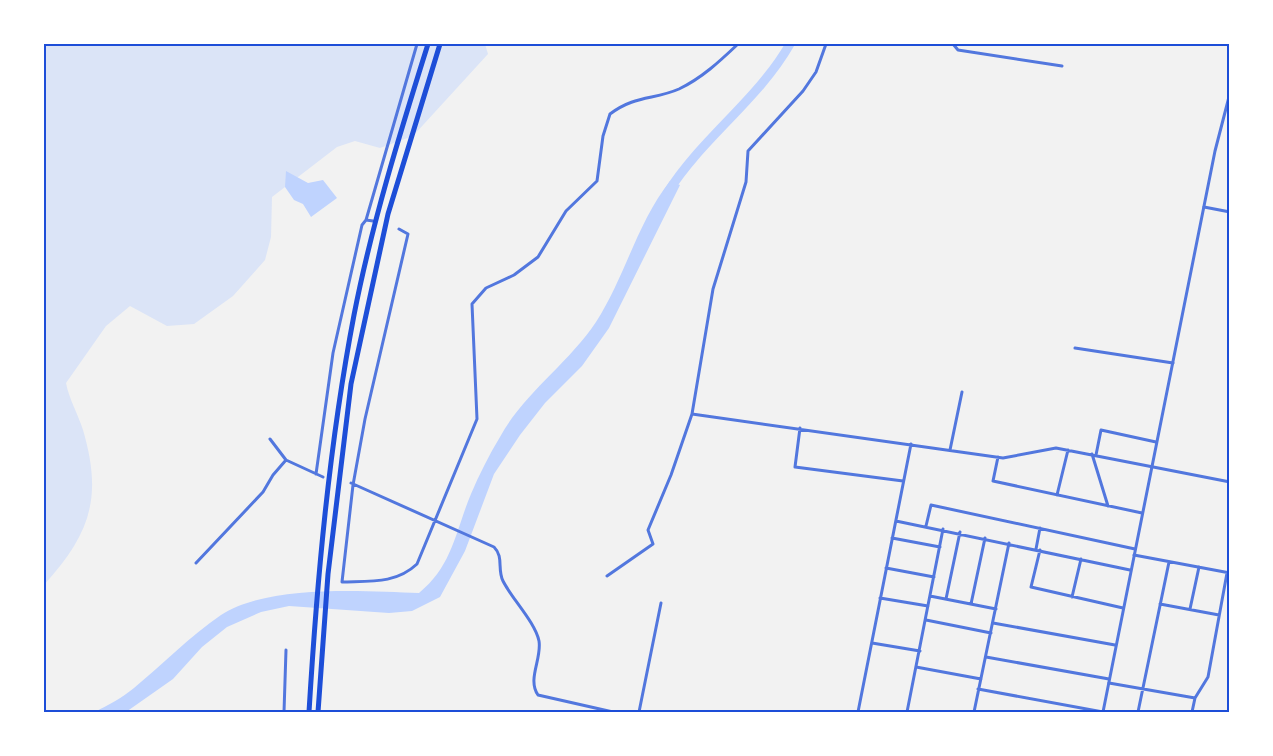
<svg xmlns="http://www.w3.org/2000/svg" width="1273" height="756" font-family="'Playfair Display',serif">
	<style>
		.green { fill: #dbe4f7 }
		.water { fill: #bfd3fe }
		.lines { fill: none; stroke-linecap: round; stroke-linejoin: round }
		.river { stroke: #bfd3fe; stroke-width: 9 }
		.minor { stroke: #5277de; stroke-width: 3 }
		.tertiary { stroke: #5277de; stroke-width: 3 }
		.motorway { stroke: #1d4ed8; stroke-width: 5 }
		.neatline { fill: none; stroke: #1d4ed8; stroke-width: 2 }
	</style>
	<rect width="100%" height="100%" fill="#f2f2f2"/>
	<!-- green -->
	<path class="green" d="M44 44H485L488 54 413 136 380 148 355 141 337 147 272 197 271 237 265 260 233 296 194 324 167 326 130 306 106 326 66 383C69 399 78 414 83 430 103 498 90 534 44 585Z"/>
	<!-- water -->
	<path class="water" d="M286 171 308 183 323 180 337 198 311 217 303 204 294 200 285 187Z
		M670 181 680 185 609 328 582 366 545 403 520 435 494 474 465 551 440 597 412 611 389 613 289 606 261 612 227 627 202 647 173 679 126 712H95C108 705 122 698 134 688 163 664 190 636 221 615 268 584 364 591 419 593 453 565 455 532 471 494 479 475 489 455 500 437 524 393 568 364 596 322 625 277 637 223 670 181Z"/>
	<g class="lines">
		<!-- river -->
		<path class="river" d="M668 192C702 138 758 100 790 44"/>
		<!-- minor -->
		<path class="minor" d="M953 44 958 50 1062 66
			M1204 207 1230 212
			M366 220 373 221
			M399 229 408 234 365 419 353 485 342 582C370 581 396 584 417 564L477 419 472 304 486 288 514 275 538 257 566 211 597 181 603 136 610 114C635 95 654 100 679 89 702 78 720 61 738 44
			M1075 348 1173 363
			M692 414 1003 458 1056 448 1230 482
			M800 428 795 467 903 481
			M270 439 286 460 323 477
			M950 450 962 392
			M1092 454 1108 506
			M1096 455 1101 430 1156 442
			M998 457 993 481 1142 513
			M316 474 333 353 362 225 366 220 417 44
			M351 483 494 547C504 557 497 569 503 581 512 599 535 622 539 641 542 659 527 679 538 695L613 712
			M1057 495 1068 450
			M896 521 1130 570
			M926 526 931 505 1135 549
			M892 538 940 547
			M1036 549 1040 528
			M1040 550 1031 587 1123 608
			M1134 555 1230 573
			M196 563 263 492 273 475 286 460
			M886 568 934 577
			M607 576 653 544 648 530 671 475 692 414 713 289 746 182 748 151 803 91 816 72 826 44
			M930 596 996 609
			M1072 597 1081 559
			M880 598 928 606
			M946 599 960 532
			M971 604 985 538
			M1160 604 1219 615
			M1190 609 1199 567
			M926 620 991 633
			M993 623 1115 645
			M872 643 920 651
			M986 657 1109 679
			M916 667 981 679
			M1109 683 1195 698
			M978 689 1103 712
			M284 712 286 650
			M639 712 661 603
			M858 712 911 444
			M907 712 943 529
			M974 712 1009 543
			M1138 712 1169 562
			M1192 712 1195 698 1208 677 1227 573"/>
		<!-- tertiary -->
		<path class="tertiary" d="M1103 712 1215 151 1230 93"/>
		<!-- motorway -->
		<path class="motorway" d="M309 712C317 580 329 446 354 315 372 223 400 133 428 44
			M318 712 328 574 351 384 388 214 440 44"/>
	</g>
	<!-- border -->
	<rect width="1273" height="756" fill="none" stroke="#ffffff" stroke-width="90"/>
	<rect x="45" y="45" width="1183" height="666" class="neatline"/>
</svg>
